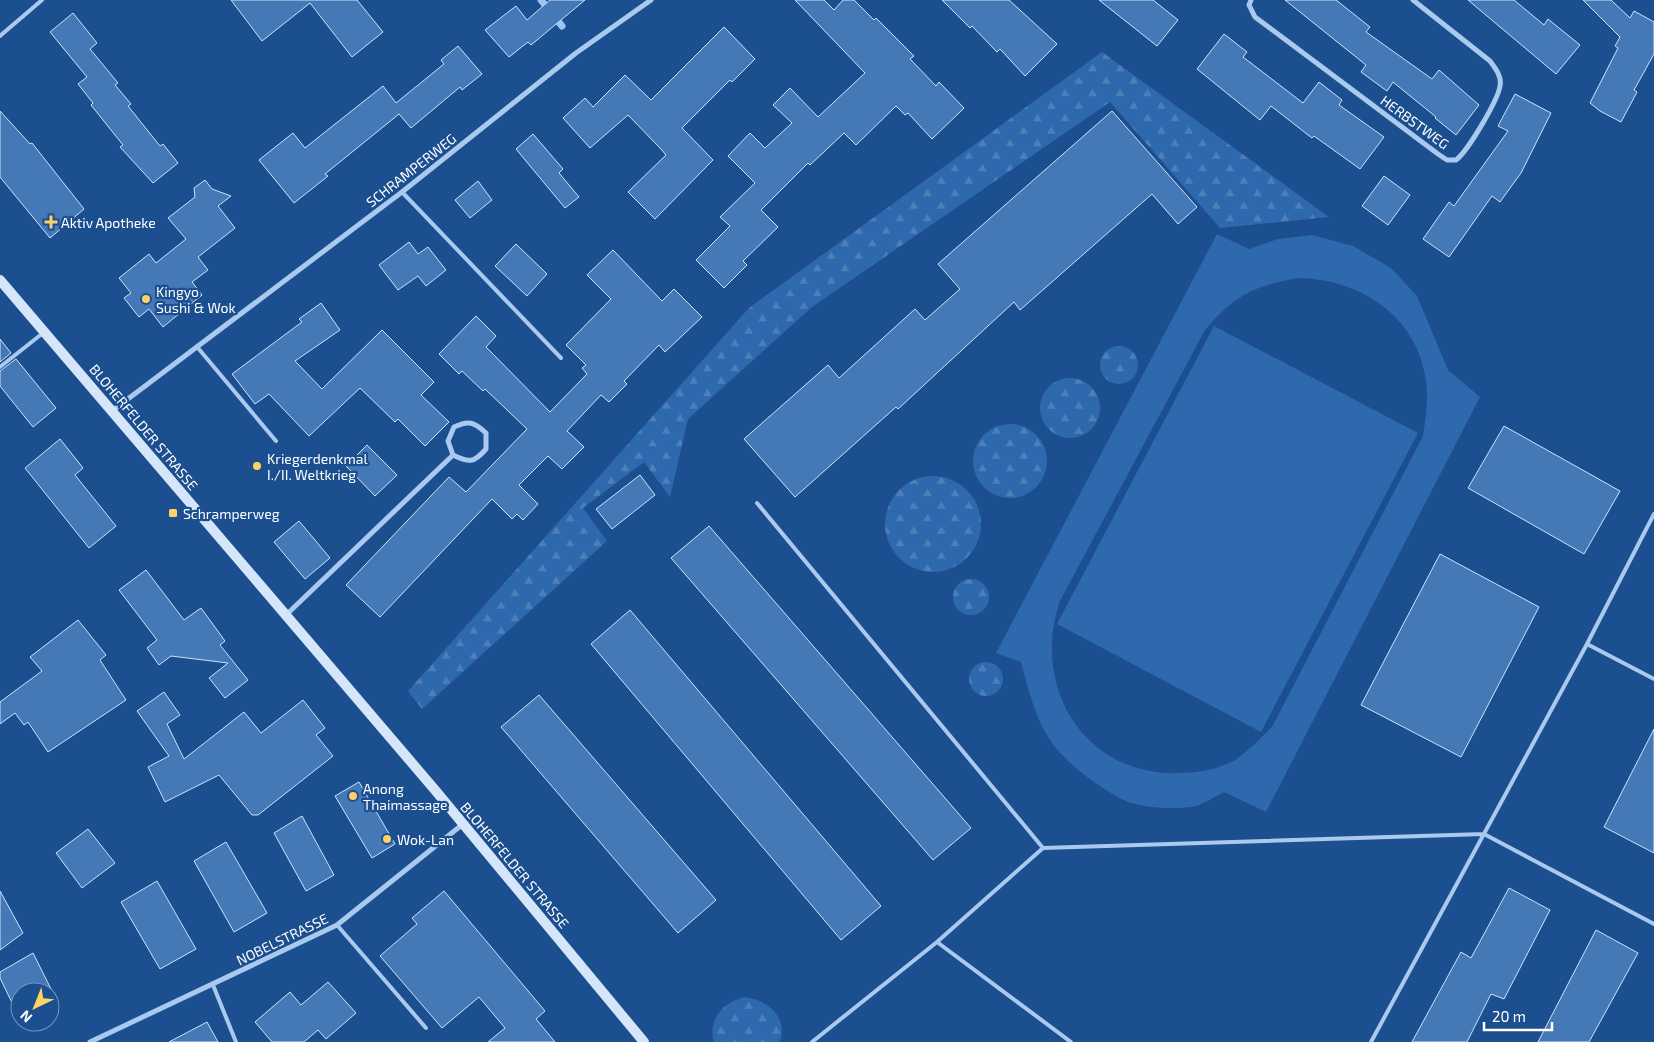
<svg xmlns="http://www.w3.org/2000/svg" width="1654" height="1042" font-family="'Exo 2',sans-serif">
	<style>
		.forest { fill: url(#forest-firs) }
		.pitch { fill: #2e69ad; fill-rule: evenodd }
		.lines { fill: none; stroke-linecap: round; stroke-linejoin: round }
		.stream { stroke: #9cc4f0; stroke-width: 7 }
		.building { fill: #4478b7; stroke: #cfe3fa }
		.lane { stroke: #a9c9ee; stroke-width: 4 }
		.street { stroke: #a9c9ee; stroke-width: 5 }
		.secondary { stroke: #d6e6fa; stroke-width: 10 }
		.poi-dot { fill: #ffd166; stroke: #1b4f8f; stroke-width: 2 }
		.labels { text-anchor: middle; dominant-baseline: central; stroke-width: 4.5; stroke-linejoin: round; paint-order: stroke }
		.street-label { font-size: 14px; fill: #fff; stroke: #1b4f8f }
		.poi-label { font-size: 14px; fill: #fff; stroke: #1b4f8f; text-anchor: start }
	</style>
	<defs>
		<pattern id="forest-firs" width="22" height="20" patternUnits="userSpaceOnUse" patternTransform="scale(1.25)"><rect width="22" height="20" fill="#2e69ad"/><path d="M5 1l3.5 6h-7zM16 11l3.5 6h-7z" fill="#4d80b9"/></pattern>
	</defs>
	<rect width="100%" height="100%" fill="#1b4f8f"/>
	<!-- forest -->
	<path class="forest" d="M1102 52 1329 217 1220 228 1110 102 812 307 688 419 670 497 644 462 583 508 607 541 422 709 408 691 749 308Z
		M1100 365a19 19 0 1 1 38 0a19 19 0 1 1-38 0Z
		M1040 408a30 30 0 1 1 60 0a30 30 0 1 1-60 0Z
		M973 461a37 37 0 1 1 74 0a37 37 0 1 1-74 0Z
		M885 524a48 48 0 1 1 96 0a48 48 0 1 1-96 0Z
		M953 597a18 18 0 1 1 36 0a18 18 0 1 1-36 0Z
		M969 679a17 17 0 1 1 34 0a17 17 0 1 1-34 0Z
		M745 997C768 1000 788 1017 780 1042H714C707 1020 724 1001 745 997Z"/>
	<!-- pitch -->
	<path class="pitch" d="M1217 234 1249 249 1278 239 1312 235 1353 246 1391 268 1417 296 1448 370 1480 397 1266 812 1224 792C1215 796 1206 803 1196 806 1181 810 1143 808 1128 802 1102 790 1063 762 1048 737 1034 714 1028 688 1021 662L996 653ZM1298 278C1357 279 1414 313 1425 375 1429 394 1426 417 1423 436L1272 727C1260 739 1248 751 1235 760 1216 771 1189 774 1168 773 1079 769 1032 682 1060 601L1205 330C1235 295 1253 286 1298 278Z
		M1214 326 1418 433 1261 732 1057 624Z"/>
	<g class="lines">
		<!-- stream -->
		<path class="stream" d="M541 0 562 26"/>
	</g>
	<!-- building -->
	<path class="building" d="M231 0H357L383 32 352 57 310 3 262 41Z
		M550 0H585L531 45 528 42 509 57 485 30 516 6 527 20Z
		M795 0H824L834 10 843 0H854L874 20 876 18 914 56 910 59 936 86 939 82 964 108 932 139 908 113 905 115 896 106 856 145 844 133 810 165 808 163 761 210 778 227 743 261 747 265 724 288 696 260 730 226 720 217 755 183 728 156 750 133 765 148 792 123 773 105 790 88 818 117 865 73Z
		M942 0H1009L1057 44 1025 76 1000 49 997 52 972 26 970 28Z
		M1099 0H1153L1178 20 1157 46Z
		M1285 0H1336L1370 27 1366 32 1432 79 1439 70 1479 105 1456 135 1435 118 1436 117 1393 82 1387 91 1361 72 1366 65Z
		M1468 0H1514L1544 25 1548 19 1580 45 1556 74Z
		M1583 0H1611L1630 18 1634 11 1654 22V54L1634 90 1637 92 1621 122 1600 111 1590 103 1618 48 1615 46 1620 37Z
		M73 13 97 43 90 49 118 83 115 85 131 104 128 106 160 146 163 144 178 163 153 183 120 147 123 145 91 105 93 103 78 84 87 77 50 32Z
		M724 27 755 59 732 82 730 80 682 128 713 160 655 219 628 192 666 155 660 148 628 115 590 148 563 118 585 98 593 107 625 75 651 100Z
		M1224 34 1247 52 1243 57 1303 103 1319 82 1342 100 1339 105 1384 137 1360 169 1314 136 1312 138 1271 106 1260 120 1197 69Z
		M458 46 482 74 462 90 460 87 411 128 399 114 325 174 328 176 294 203 259 160 293 133 305 148 383 86 396 103 444 64 441 60Z
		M1515 94 1551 113 1521 173 1500 202 1492 196 1449 257 1423 239 1449 202 1454 206 1508 131 1498 126Z
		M0 111 30 144 32 143 84 209 50 238 0 177Z
		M1112 111 1197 207 1178 224 1152 194 1020 310 1014 302 898 409 896 407 795 497 744 439 828 365 839 378 915 309 925 320 960 289 938 264Z
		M533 134 563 169 559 173 579 197 565 208 516 149Z
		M1384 176 1410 195 1388 225 1362 206Z
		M205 180 212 189 231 196 218 206 235 228 198 257 208 270 192 282 202 295 163 327 149 309 139 317 124 298 131 293 119 278 149 254 156 263 186 239 168 218 195 197 194 188Z
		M478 181 492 200 470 218 455 200Z
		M409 242 418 254 428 247 446 270 426 286 418 276 398 290 379 265Z
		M516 244 547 274 527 296 495 266Z
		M613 250 662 301 674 289 702 317 665 352 659 345 624 381 627 384 609 402 601 395 567 431 584 447 562 469 548 456 519 485 538 504 523 520 517 514 512 519 492 499 380 617 346 585 449 477 466 492 527 429 485 389 483 391 462 371 459 374 439 354 476 316 496 336 486 347 550 412 587 374 582 368 586 365 566 345 611 299 587 275Z
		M321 303 340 330 295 361 322 389 382 330 434 382 421 395 449 422 425 446 398 419 395 422 360 388 309 436 269 394 255 404 232 374 302 322 299 319Z
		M0 339 11 353 0 362Z
		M16 359 56 408 33 427 0 386V371Z
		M1504 426 1620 491 1584 554 1468 488Z
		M60 439 83 468 75 475 116 526 89 548 25 468Z
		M367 445 397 475 375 496 346 466Z
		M640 475 655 495 612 529 596 509Z
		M299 521 330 558 305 579 274 542Z
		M709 526 971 828 933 860 671 558Z
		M1440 554 1539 607 1461 757 1361 705Z
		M146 570 184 620 201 608 225 641 220 645 248 680 225 698 209 678 228 663 171 656 159 665 147 648 157 640 119 590Z
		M630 610 881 906 841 940 591 644Z
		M78 620 106 655 100 660 126 700 48 752 28 722 24 725 15 713 0 724V702L42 671 30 657Z
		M164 692 180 715 167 724 184 759 244 712 261 733 303 700 325 728 316 735 333 756 258 815H252L219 775 165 802 148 767 169 756 137 711Z
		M539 695 716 900 678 933 501 727Z
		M1654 729V853L1604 827Z
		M359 782 395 844 372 858 335 796Z
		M302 816 334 875 306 891 274 833Z
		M88 829 115 863 82 888 56 853Z
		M226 842 267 913 234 932 194 861Z
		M157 881 196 949 160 969 121 902Z
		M1509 888 1550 910 1504 999 1491 994 1467 1042H1412L1461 952 1471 958Z
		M0 891 23 933 0 950Z
		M444 891 545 1011 536 1019 555 1042H488L505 1028 479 997 442 1028 380 956 417 924 412 918Z
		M1596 930 1638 953 1589 1042H1538Z
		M33 953 55 997 50 999V992H20V1014L18 1015 0 978V972Z
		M328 982 356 1013 326 1039 318 1030 304 1042H272L255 1022 290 992 301 1005Z
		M207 1022 218 1042H169Z"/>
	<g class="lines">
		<!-- lane -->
		<path class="lane" d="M0 36 42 0
			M402 192 561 358
			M198 348 276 441
			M0 367 43 333
			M757 503 1043 848
			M1587 644 1654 514
			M337 925 426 1028
			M937 942 1071 1042
			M213 985 236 1042
			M812 1042 937 942 1043 848 1484 834 1654 924
			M1371 1042 1587 644 1654 679"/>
		<!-- street -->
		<path class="street" d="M1251 0 1249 5 1255 17 1438 154 1447 160H1456C1468 151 1498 100 1500 86 1502 76 1495 68 1490 61L1413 0
			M112 411 402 192 576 53 651 0
			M285 616 453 455C469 463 474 463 486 449V433C474 422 469 420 454 427L448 441 453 455
			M90 1042 337 925 463 824"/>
		<!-- secondary -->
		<path class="secondary" d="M0 280 435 790 644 1042"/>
	</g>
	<!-- markers -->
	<g class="poi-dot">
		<path d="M48.5 214.5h5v5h5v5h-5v5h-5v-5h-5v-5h5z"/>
		<circle cx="146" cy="299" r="5"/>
		<circle cx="257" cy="466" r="5"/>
		<rect x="168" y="508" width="10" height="10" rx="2.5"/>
		<circle cx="353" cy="796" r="5"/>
		<circle cx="387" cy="839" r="5"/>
	</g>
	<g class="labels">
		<!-- street labels -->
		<g class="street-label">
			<text transform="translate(1415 122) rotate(36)">HERBSTWEG</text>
			<text transform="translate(411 170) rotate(-38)">SCHRAMPERWEG</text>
			<text transform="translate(144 427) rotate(50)">BLOHERFELDER STRASSE</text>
			<text transform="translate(515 865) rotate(50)">BLOHERFELDER STRASSE</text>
			<text transform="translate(282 939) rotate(-26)">NOBELSTRASSE</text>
		</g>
		<!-- poi labels -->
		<g class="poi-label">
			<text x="61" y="222">Aktiv Apotheke</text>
			<text x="156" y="291">Kingyo<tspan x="156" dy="16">Sushi &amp; Wok</tspan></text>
			<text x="267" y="458">Kriegerdenkmal<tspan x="267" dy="16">I./II. Weltkrieg</tspan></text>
			<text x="183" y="513">Schramperweg</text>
			<text x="363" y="788">Anong<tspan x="363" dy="16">Thaimassage</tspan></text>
			<text x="397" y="839">Wok-Lan</text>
		</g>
	</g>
	<!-- north arrow -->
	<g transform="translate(35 1007) rotate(223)"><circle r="24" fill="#1b4f8f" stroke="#7695bc"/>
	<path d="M0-4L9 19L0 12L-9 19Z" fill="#ffd166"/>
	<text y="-8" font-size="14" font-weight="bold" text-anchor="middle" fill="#ffffff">N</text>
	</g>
	<!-- scale -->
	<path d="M1484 1022v8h68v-8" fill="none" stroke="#ffffff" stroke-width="2.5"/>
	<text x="1492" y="1022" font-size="15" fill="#ffffff" stroke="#1b4f8f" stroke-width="4" paint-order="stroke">20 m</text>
</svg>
